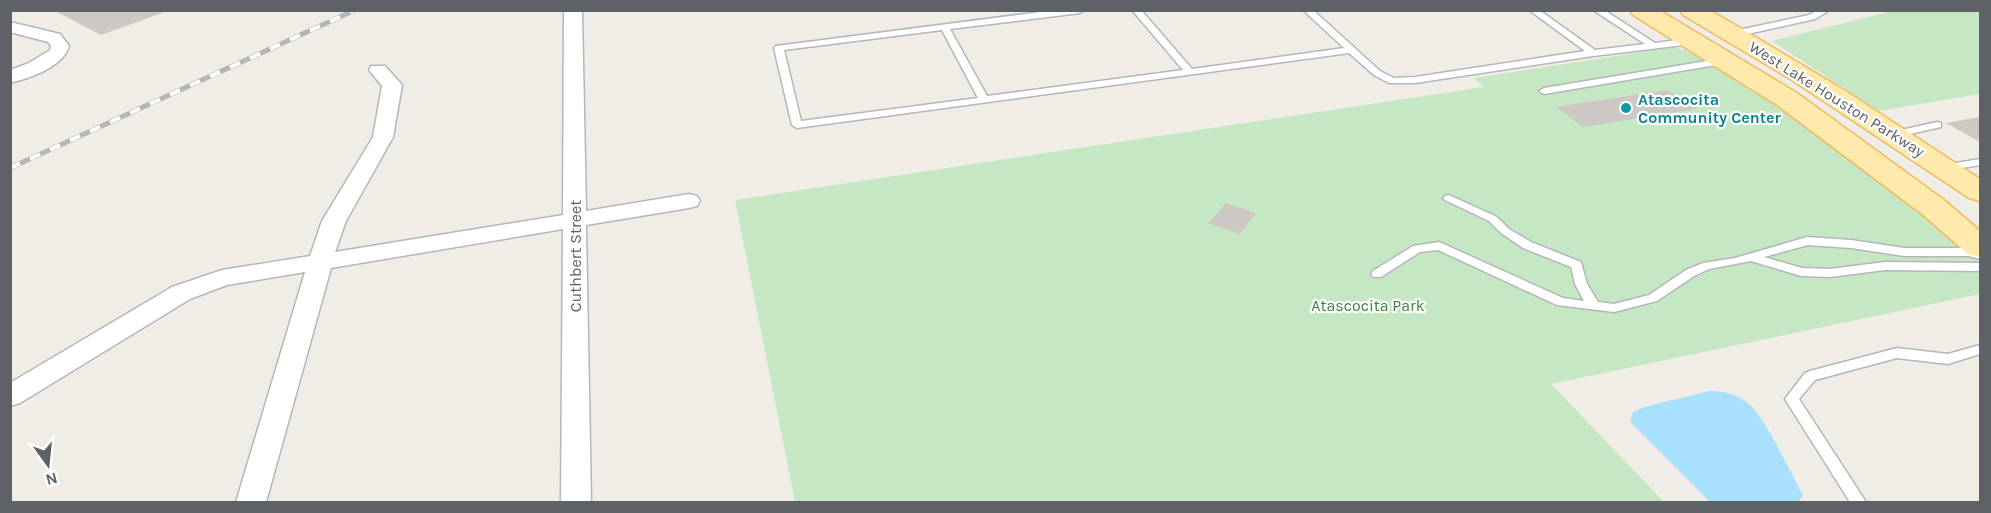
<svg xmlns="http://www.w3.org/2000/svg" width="1991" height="513" font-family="Karla,sans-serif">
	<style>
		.green { fill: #c6e7c3 }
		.water { fill: #a8e0fe }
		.building { fill: #ccc8c3 }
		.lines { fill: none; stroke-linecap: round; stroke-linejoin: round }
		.lane-casing { stroke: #b3b7bb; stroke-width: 3 }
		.street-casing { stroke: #b3b7bb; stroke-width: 3 }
		.primary-casing { stroke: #f1ba5f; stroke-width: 3 }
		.lane { fill: #fff; fill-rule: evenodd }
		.street { fill: #fff; fill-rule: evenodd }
		.primary { fill: #feeaad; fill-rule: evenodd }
		.rail-casing { stroke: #b5b6b6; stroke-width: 5 }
		.rail { stroke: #fff; stroke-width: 4; stroke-dasharray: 11; stroke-linecap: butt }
		.culture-dot { fill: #0f9aa8; stroke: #fff; stroke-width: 2 }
		.labels { text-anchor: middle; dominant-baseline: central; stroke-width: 4.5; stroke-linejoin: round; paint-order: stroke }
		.culture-label { font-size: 16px; font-weight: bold; fill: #0d838f; stroke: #fff; text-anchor: start }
		.street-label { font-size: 16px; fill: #5e6266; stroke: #fff }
		.park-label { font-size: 16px; fill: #398536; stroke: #fff }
	</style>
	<rect width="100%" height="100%" fill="#f0ede6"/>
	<!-- green -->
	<path class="green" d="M1893 11H1980V94L1879 111 1772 41Z
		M1674 47C1723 60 1778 104 1819 134 1874 176 1928 218 1980 263V294L1551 384 1664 502H795L735 200 1484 87 1474 78Z"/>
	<!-- water -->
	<path class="water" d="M1709 391C1725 390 1745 397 1755 410 1772 432 1789 470 1803 495L1799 501 1710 502 1630 422 1633 412 1644 407Z"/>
	<!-- building -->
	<path class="building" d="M53 10H162V13L101 35Z
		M1667 90 1697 109 1583 127 1556 107Z
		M1980 117V142L1946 123Z
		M1226 203 1256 213 1240 234 1208 223Z"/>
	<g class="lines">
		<defs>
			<path id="lane" d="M1056 10H1084L1080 13 950 29 987 96 1183 70 1132 10H1141L1192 69 1344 48 1303 10H1313L1380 71 1394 78 1415 77 1585 51 1529 10H1539L1595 50 1645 44 1593 10H1604L1655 43 1692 38 1697 41 1692 44 1593 56 1415 83H1389L1374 75 1349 53 797 128 792 125 774 48 776 46ZM942 30 978 98 801 121 784 50Z
				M1818 10H1830L1815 19 1734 37 1730 34 1734 31 1809 15Z
				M1725 58 1730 61 1728 63 1544 94 1539 91 1544 88Z
				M1937 122 1941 123V127L1896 137 1891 134 1892 132Z
				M1980 159V165L1944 171 1939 168 1944 165Z
				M1449 195 1497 217 1509 229 1531 242 1581 262 1587 284 1598 302 1614 304 1649 295 1686 270 1703 263 1735 258 1807 237 1851 240 1904 248H1969L1980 251V259L1969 256H1904L1851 248 1808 245 1764 257 1802 268 1830 269 1885 262 1980 263V271L1885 270 1830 277 1801 276 1751 261 1709 269 1694 276 1657 301 1614 312 1557 305 1438 250 1420 252 1381 277H1373L1371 274 1373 271 1413 246 1439 242 1563 298 1584 301 1575 284 1571 267 1523 248 1501 233 1489 221 1445 200 1443 198 1445 196Z
				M1980 345V354L1948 364 1897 358 1815 380 1799 399 1866 502H1850L1785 399 1805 373 1810 371 1897 348 1948 354Z"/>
			<path id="street" d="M564 10H582L586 211 689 194 697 196 700 201 697 206 689 208 586 225 591 502H561L563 229 331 268 266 502H236L305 272 227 285 190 299 20 403 10 406V383L172 287 222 270 310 256 322 221 373 137 382 86 369 70 371 66H385L402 85 393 137 346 221 335 252 563 215Z
				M10 22 60 34 69 46C63 67 30 78 10 83V70L29 63 50 50 51 46 48 42 10 32Z"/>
			<path id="primary" d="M1630 10H1659L1797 93 1944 200 1980 231V257L1968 254 1922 214 1777 105 1633 15Z
				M1680 10H1709L1737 26 1847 92 1980 179V201L1969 198 1792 80 1683 15Z"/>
		</defs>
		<!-- lane casing -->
		<use href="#lane" class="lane-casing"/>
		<!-- street casing -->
		<use href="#street" class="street-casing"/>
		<!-- primary casing -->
		<use href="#primary" class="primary-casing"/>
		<!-- lane -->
		<use href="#lane" class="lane"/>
		<!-- street -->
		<use href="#street" class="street"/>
		<!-- primary -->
		<use href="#primary" class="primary"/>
		<defs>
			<path id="rail" d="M10 168 355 10"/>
		</defs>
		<!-- rail casing -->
		<use href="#rail" class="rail-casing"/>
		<!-- rail -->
		<use href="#rail" class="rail"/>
	</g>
	<!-- markers -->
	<circle class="culture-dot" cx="1626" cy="108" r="6"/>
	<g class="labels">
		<!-- culture labels -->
		<g class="culture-label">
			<text x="1638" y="99">Atascocita<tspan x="1638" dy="18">Community Center</tspan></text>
		</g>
		<!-- street labels -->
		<g class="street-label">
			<text transform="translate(1837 99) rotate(32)">West Lake Houston Parkway</text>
			<text transform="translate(575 256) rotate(-90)">Cuthbert Street</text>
		</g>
		<!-- park labels -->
		<g class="park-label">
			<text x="1368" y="305">Atascocita Park</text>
		</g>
	</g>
	<!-- border -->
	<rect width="1991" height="513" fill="none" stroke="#5e6266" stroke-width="24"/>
	<!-- north arrow -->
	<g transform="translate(48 465) rotate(165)" stroke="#ffffff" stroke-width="4.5" paint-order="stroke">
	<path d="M0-4.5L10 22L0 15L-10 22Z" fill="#5e6266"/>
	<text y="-9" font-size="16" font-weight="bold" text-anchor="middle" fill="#5e6266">N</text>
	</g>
</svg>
